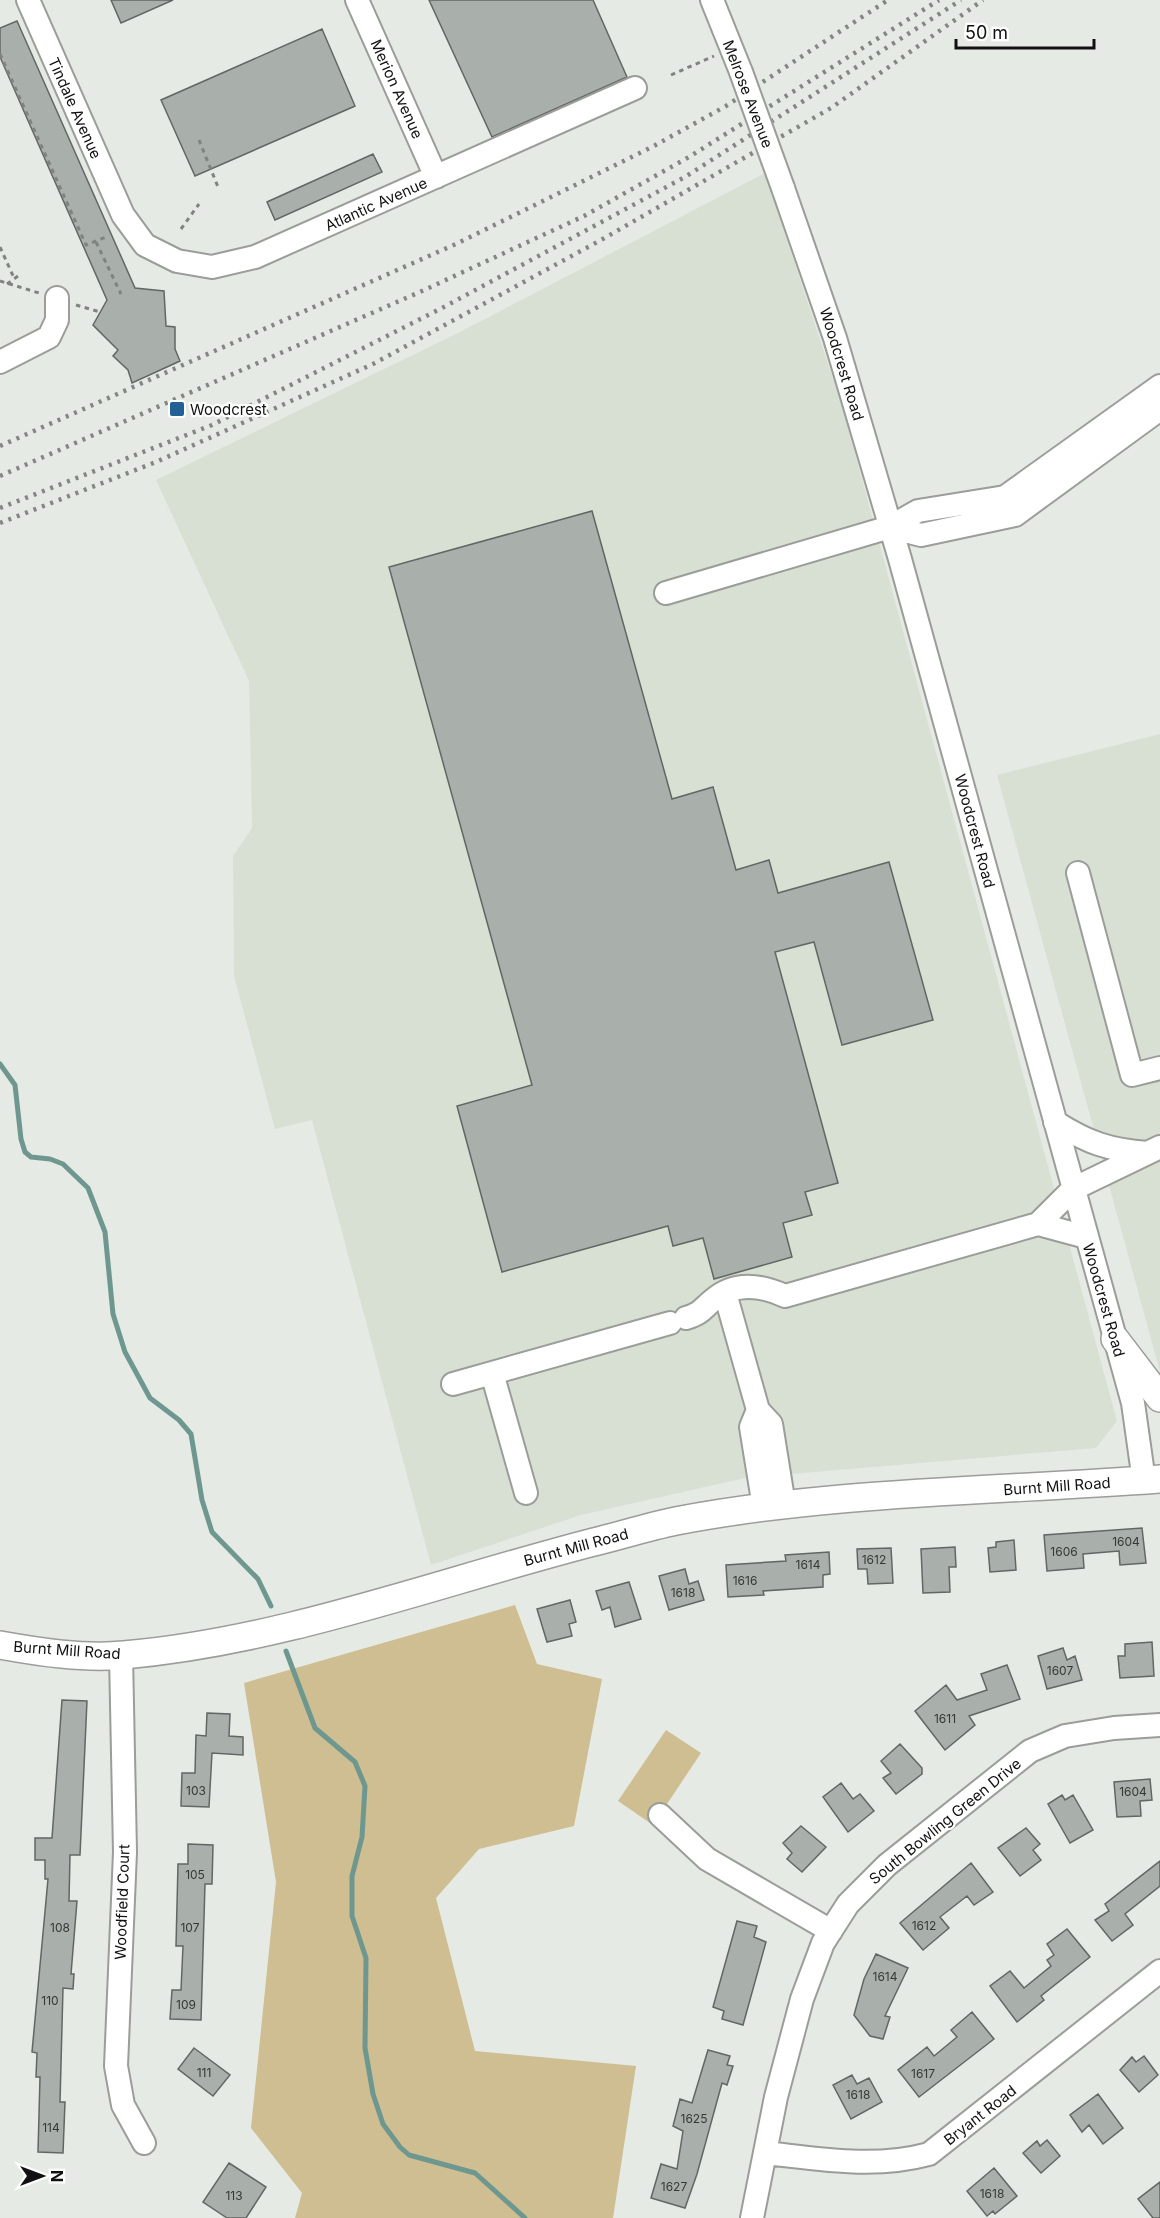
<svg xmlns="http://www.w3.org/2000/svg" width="1160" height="2218" font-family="Inter,sans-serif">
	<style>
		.built { fill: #d8e0d4 }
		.green { fill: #cebe91 }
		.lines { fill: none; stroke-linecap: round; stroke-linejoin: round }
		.stream { stroke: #6e988f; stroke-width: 5 }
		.building { fill: #a9afab; stroke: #626764; stroke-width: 1.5 }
		.minor-casing { stroke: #9a9d98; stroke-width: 26 }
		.major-casing { stroke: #9a9d98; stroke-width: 30 }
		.path { stroke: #818380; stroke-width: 3; stroke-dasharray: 4.5 4.5; stroke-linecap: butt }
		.minor { stroke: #fff; stroke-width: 22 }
		.major { stroke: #fff; stroke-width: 27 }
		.rail { stroke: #848683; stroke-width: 4.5; stroke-dasharray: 3 6; stroke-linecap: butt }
		.minor-bridge-casing { stroke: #9a9d98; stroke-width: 26; stroke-linecap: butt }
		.minor-bridge { stroke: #fff; stroke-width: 22 }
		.poi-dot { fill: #226096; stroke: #fff; stroke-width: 2 }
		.labels { text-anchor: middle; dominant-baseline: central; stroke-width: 4.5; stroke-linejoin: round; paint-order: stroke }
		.number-label { font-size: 12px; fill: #363837 }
		.street-label { font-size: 15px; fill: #101110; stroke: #fff }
		.poi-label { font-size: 15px; fill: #101110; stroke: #fff; text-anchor: start }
	</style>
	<rect width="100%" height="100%" fill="#e6eae5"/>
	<!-- built -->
	<path class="built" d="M765 173 843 409 1117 1421 1096 1448 745 1478 581 1515 431 1565 312 1120 275 1129 234 976 233 856 252 828 249 681 156 480 458 333Z
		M1160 734V1372L997 775Z"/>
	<!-- green -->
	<path class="green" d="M515 1605 537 1664 602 1679 574 1826 479 1849 436 1898 475 2051 636 2066 613 2218H295L302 2193 251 2128 276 1882 244 1683Z
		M666 1730 701 1753 653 1825 618 1801Z"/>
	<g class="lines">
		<!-- stream -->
		<path class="stream" d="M0 1064 15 1085 21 1139 25 1152 31 1157 50 1159 63 1164 88 1188 105 1232 113 1314 125 1352 150 1398 179 1420 191 1434 202 1500 212 1532 258 1579 271 1606
			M286 1651 315 1728 355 1762 365 1786 362 1837 352 1876V1916L366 1958 365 2048 373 2094 383 2124 400 2147 409 2155 475 2173 525 2218"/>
	</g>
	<!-- building -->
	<path class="building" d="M111 0H173L121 23Z
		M429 0H593L627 77 492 137Z
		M17 21 135 288 164 291 166 326 175 327V349L180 361 132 383 128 370 113 356 118 350 93 325 107 300 0 57V28Z
		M322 29 355 106 195 176 161 100Z
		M373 154 382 172 275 220 267 202Z
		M592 511 672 799 713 787 736 870 769 860 778 893 889 862 933 1020 842 1045 814 942 775 952 838 1183 805 1192 812 1215 783 1223 792 1257 714 1279 703 1238 673 1246 668 1226 502 1272 457 1106 532 1085 389 567Z
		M1142 1528 1146 1563 1120 1565 1119 1551 1083 1554 1084 1568 1047 1571 1044 1535Z
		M1014 1540 1016 1570 990 1572 988 1548 996 1547V1542Z
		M955 1547 956 1567H949L950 1592 923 1593 921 1549Z
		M891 1548 893 1583 868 1584 867 1569H858L857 1549Z
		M829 1552 830 1574 823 1575V1587L763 1591 764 1595 728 1597 726 1565 786 1561 785 1555Z
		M685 1569 689 1584 698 1581 704 1600 669 1610 659 1576Z
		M629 1582 641 1619 615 1627 610 1607 602 1610 596 1591Z
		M570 1600 576 1622 569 1624 572 1636 547 1642 537 1609Z
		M1152 1642 1154 1676 1120 1678 1118 1656H1125V1644Z
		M1063 1648 1067 1660 1075 1656 1082 1680 1047 1689 1038 1656Z
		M1007 1665 1020 1699 969 1716 975 1725 945 1750 915 1711 946 1685 957 1700 987 1690 981 1674Z
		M62 1700 87 1701 80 1855H70L69 1901H77L71 1974H74L73 1989 63 1988 60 2102H65L63 2153 38 2152 40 2077H36L37 2053 32 2052 48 1879H45V1860H35V1838H52Z
		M207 1713 230 1714 229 1736 243 1737V1755L212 1753 209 1807 181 1806 182 1773H195L196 1735 206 1736Z
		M900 1744 922 1768V1774L896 1794 883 1778 891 1773 881 1761Z
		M1150 1779 1152 1800 1140 1801 1141 1816 1117 1817 1114 1782Z
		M841 1783 853 1799 860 1794 874 1811 848 1832 823 1797Z
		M1062 1795 1065 1800 1073 1795 1093 1830 1070 1843 1048 1804Z
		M801 1826 826 1847 802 1872 787 1859 792 1853 783 1843Z
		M1026 1828 1040 1844 1033 1850 1041 1860 1020 1876 998 1848Z
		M188 1844 213 1845 212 1884H205L201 2020 170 2019 172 1990H181L183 1946H176L178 1864H188Z
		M1160 1861V1886L1125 1914 1133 1925 1112 1941 1095 1920 1109 1911 1105 1904Z
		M971 1863 993 1892 974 1905 967 1896 940 1917 949 1928 923 1950 900 1923Z
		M737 1921 757 1926 754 1937 766 1942 743 2025 722 2019 724 2011 713 2007Z
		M1067 1929 1090 1957 1041 1996 1044 2000 1017 2022 990 1986 1010 1971 1024 1988 1051 1966 1047 1960 1054 1955 1047 1944Z
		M876 1954 908 1968 885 2016 890 2017 883 2039 870 2036 854 2015 864 1979Z
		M972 2012 994 2039 919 2097 898 2070 927 2047 934 2056 957 2037 951 2030Z
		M194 2048 230 2075 213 2096 178 2069Z
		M708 2050 730 2056 727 2065 733 2066 727 2085 722 2083 697 2174 685 2208 651 2198 661 2164 677 2169 683 2131 673 2126 680 2099 692 2103Z
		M1144 2056 1158 2075 1139 2092 1120 2070 1132 2057 1136 2062Z
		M852 2075 857 2084 869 2078 882 2102 851 2119 833 2085Z
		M1098 2094 1123 2128 1103 2144 1089 2125 1082 2132 1070 2115Z
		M1047 2140 1060 2156 1041 2173 1023 2153 1037 2141 1040 2146Z
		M229 2163 266 2187 246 2218H227L203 2202Z
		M994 2168 1017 2196 995 2214 993 2211 987 2216 967 2191Z
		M1160 2182V2218H1153L1138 2199Z"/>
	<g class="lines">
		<defs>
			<path id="minor" d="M28 0 123 215 145 245 177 261 212 267 255 257 635 88
				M357 0 436 177
				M712 0 741 72
				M783 188 835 338 900 559 1133 1403 1144 1481
				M0 362 49 337 57 320V298
				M890 527 921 535 1015 515 1160 409
				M666 593 890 527 918 511 1005 497 1160 386
				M1078 873 1132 1075 1160 1068
				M1055 1122C1088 1143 1109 1150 1148 1153
				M1038 1224 1086 1237
				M725 1293 758 1410 771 1424 784 1505
				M686 1318C702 1313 702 1309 713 1300 735 1281 761 1285 785 1296L1038 1224 1073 1189 1160 1147
				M492 1373 526 1493
				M453 1384 670 1323
				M758 1410 751 1427 764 1507
				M121 1655 125 1852 116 2066 123 2105 144 2143
				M660 1815 707 1859 831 1931
				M765 2153C820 2159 874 2169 929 2154L1160 1971
				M752 2218 776 2097 802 1999 823 1943 848 1904 887 1865 1030 1751 1065 1736 1114 1728 1160 1725"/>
			<path id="major" d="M1115 1339 1160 1398
				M0 1645C39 1652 84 1659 124 1655 283 1641 436 1583 590 1543 619 1536 647 1527 676 1521 833 1491 1000 1491 1160 1479"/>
		</defs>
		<!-- minor casing -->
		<use href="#minor" class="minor-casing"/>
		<!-- major casing -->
		<use href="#major" class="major-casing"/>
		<!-- path -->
		<path class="path" d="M0 54 86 245 106 237
			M671 75 714 56
			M199 140 218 187
			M181 229 199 204
			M96 242 121 294
			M0 247 14 278
			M0 281 39 293
			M7 284 18 276
			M76 305 100 312"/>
		<!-- minor -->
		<use href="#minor" class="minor"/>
		<!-- major -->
		<use href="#major" class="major"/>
		<!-- rail -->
		<path class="rail" d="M0 446 456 244 652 147 726 106 888 0
			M0 476 422 291 584 216 689 157 939 0
			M0 508 212 425 442 308 685 177 961 0
			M0 523 156 462 373 364 601 240 831 108 983 0"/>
		<defs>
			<path id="minor-bridge" d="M741 72 783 188"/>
		</defs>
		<!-- minor-bridge casing -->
		<use href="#minor-bridge" class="minor-bridge-casing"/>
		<!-- minor-bridge -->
		<use href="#minor-bridge" class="minor-bridge"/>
	</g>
	<!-- markers -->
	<rect class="poi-dot" x="169" y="401" width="16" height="16" rx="3"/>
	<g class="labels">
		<!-- number labels -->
		<g class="number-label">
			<text x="1126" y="1541">1604</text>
			<text x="1064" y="1551">1606</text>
			<text x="874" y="1559">1612</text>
			<text x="808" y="1564">1614</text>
			<text x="745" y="1580">1616</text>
			<text x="683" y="1592">1618</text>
			<text x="1060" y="1670">1607</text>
			<text x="945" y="1718">1611</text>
			<text x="196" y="1790">103</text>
			<text x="1133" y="1791">1604</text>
			<text x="195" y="1874">105</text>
			<text x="924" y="1925">1612</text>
			<text x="60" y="1927">108</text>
			<text x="190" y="1927">107</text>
			<text x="885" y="1976">1614</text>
			<text x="50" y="2000">110</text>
			<text x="186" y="2004">109</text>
			<text x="204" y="2072">111</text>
			<text x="923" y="2073">1617</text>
			<text x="858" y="2094">1618</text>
			<text x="694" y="2118">1625</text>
			<text x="51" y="2127">114</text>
			<text x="674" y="2186">1627</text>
			<text x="992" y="2193">1618</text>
			<text x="234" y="2195">113</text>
		</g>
		<!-- street labels -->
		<g class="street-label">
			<text transform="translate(397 89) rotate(66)">Merion Avenue</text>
			<text transform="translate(748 94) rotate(69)">Melrose Avenue</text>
			<text transform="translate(75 108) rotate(66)">Tindale Avenue</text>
			<text transform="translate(376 204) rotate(-24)">Atlantic Avenue</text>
			<text transform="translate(842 364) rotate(73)">Woodcrest Road</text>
			<text transform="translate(975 831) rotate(75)">Woodcrest Road</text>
			<text transform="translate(1104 1300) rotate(74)">Woodcrest Road</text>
			<text transform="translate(1057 1486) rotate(-4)">Burnt Mill Road</text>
			<text transform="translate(576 1547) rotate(-15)">Burnt Mill Road</text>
			<text transform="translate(67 1650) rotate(4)">Burnt Mill Road</text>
			<text transform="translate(945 1821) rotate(-39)">South Bowling Green Drive</text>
			<text transform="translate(122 1902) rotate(-88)">Woodfield Court</text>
			<text transform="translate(980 2115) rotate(-38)">Bryant Road</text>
		</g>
		<!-- poi labels -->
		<g class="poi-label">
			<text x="190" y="409">Woodcrest</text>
		</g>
	</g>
	<!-- north arrow -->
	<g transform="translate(42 2176) rotate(90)" stroke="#ffffff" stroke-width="4.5" paint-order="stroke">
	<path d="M0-4.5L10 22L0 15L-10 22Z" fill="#101110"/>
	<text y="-9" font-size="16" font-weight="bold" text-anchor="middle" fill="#101110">N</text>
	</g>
	<!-- scale -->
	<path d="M956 39v9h138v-9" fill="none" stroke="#101110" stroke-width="3"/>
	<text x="965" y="39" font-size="18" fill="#101110" stroke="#ffffff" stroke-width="4.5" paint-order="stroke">50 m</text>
</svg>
